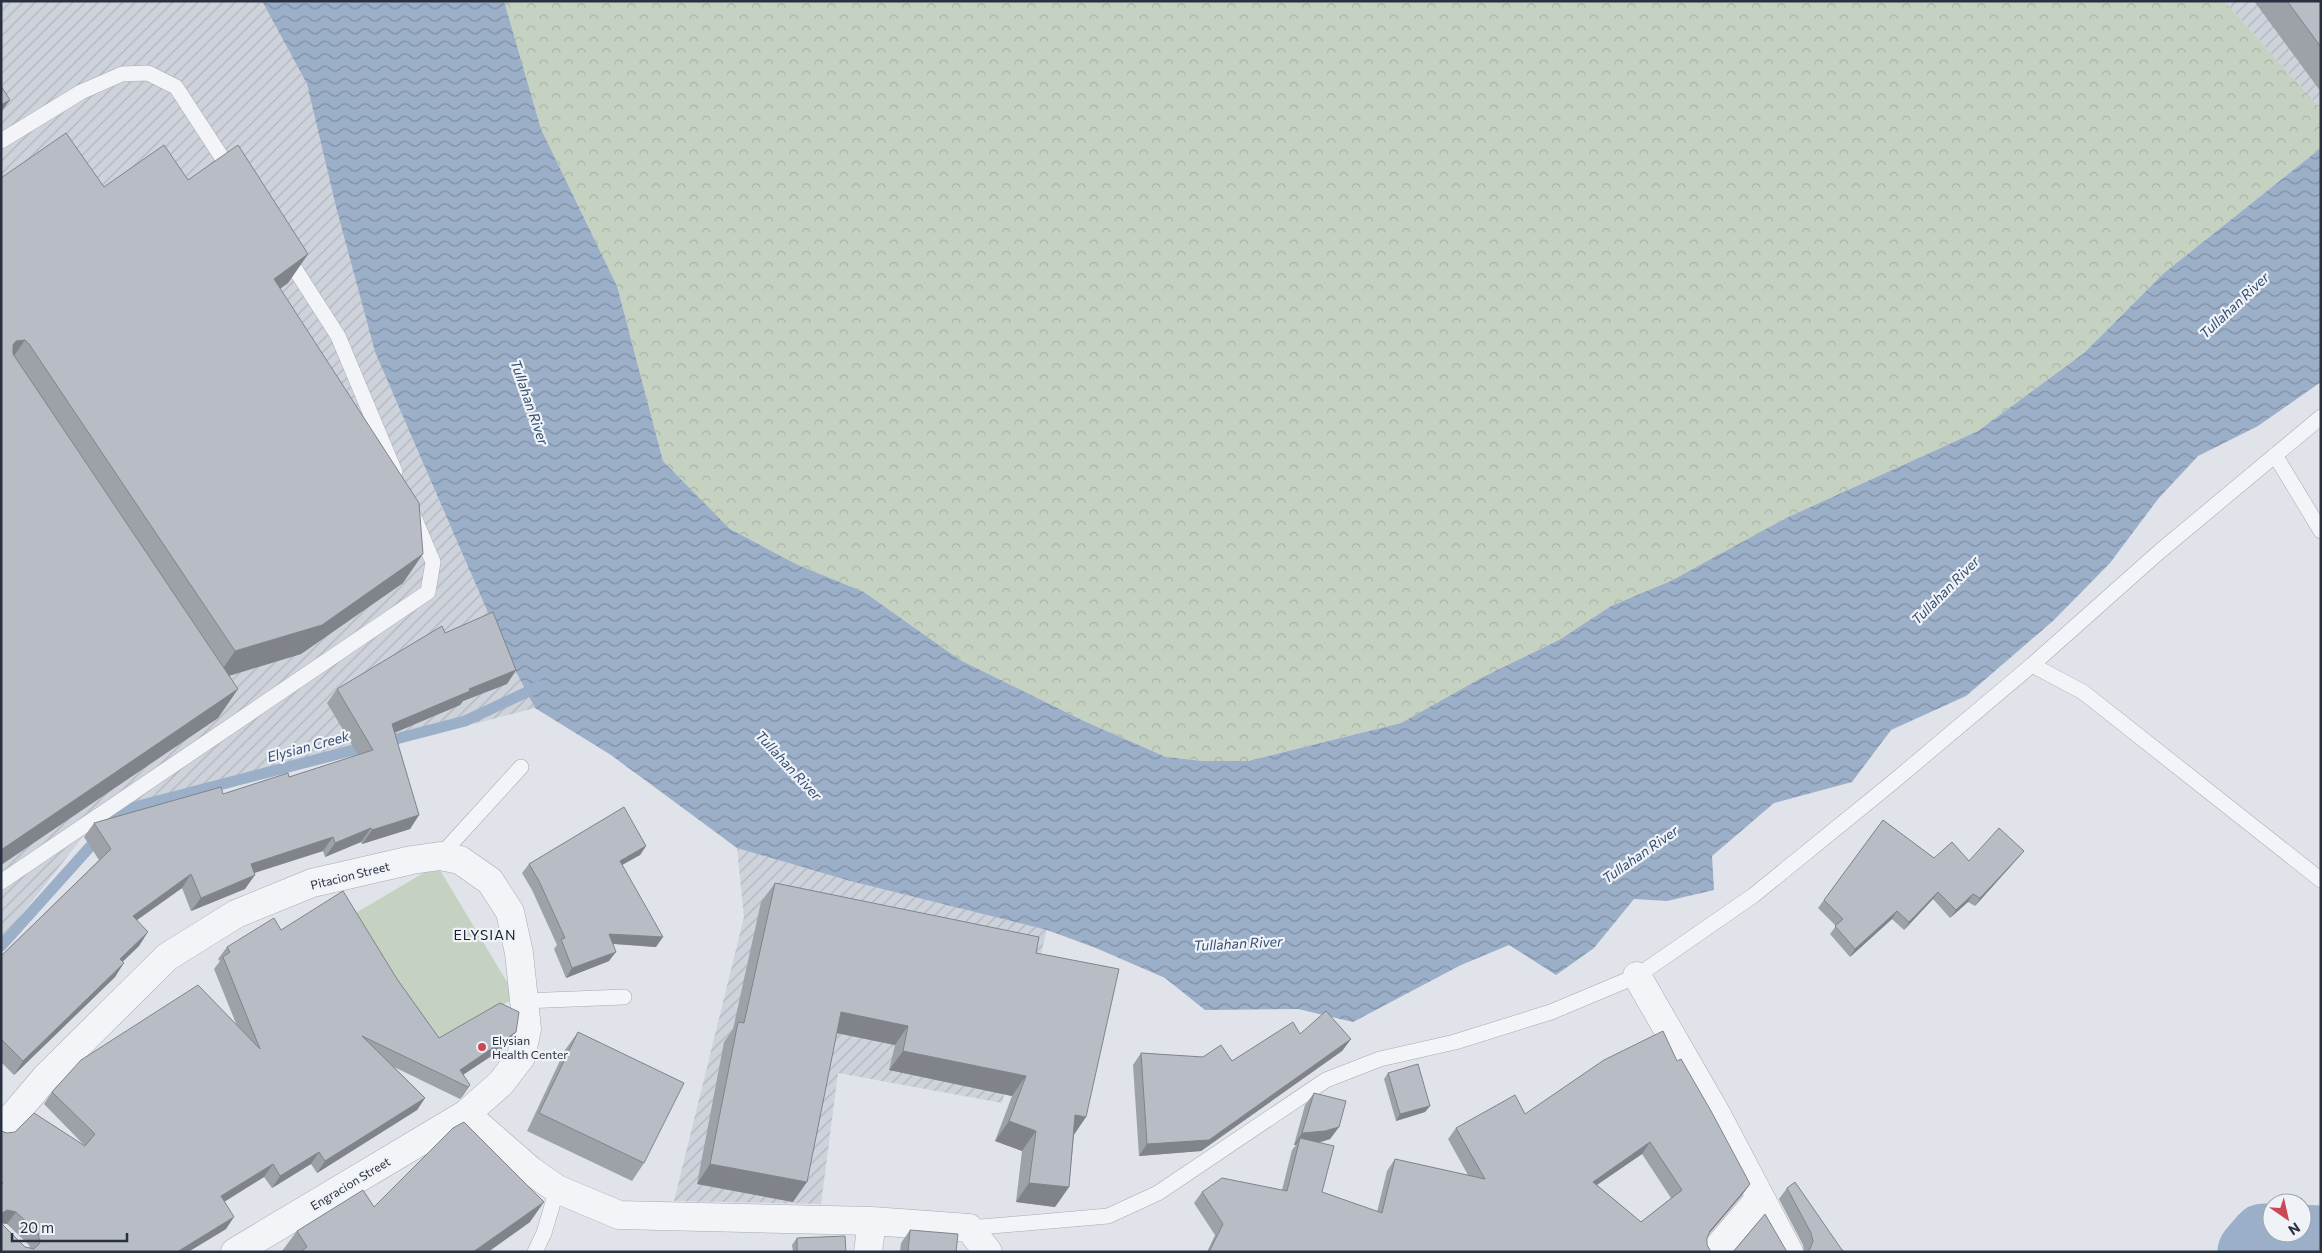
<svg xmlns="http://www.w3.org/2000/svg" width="2322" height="1253" font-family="Commissioner,sans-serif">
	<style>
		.industrial { fill: url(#industrial-furrows) }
		.grass { fill: #c5d2c1 }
		.forest { fill: url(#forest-crowns) }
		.water { fill: url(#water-waves) }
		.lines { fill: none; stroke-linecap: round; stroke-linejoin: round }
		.stream { stroke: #9cafc8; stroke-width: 11 }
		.river { stroke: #9cafc8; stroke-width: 69 }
		.lane-casing { stroke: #a5aab3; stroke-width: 16 }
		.street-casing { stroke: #a5aab3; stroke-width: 29 }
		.lane { stroke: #f3f4f7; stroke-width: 15 }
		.street { stroke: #f3f4f7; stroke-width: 28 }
		.wall { fill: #9da2a9; fill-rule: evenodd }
		.shaded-wall { fill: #80848a }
		.building { fill: #b7bcc5; stroke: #80848a; fill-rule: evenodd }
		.poi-dot { fill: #cb4856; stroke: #eff2f6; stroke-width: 2 }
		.labels { text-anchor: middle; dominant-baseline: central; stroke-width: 4.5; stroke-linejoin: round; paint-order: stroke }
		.street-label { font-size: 12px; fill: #293040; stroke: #eff2f6 }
		.poi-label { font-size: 12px; fill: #293040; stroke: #eff2f6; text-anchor: start }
		.water-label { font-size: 14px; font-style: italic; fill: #344d73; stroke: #eff2f6 }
		.neighbourhood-label { font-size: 14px; letter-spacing: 1px; fill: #1b2130; stroke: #eff2f6 }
	</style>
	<defs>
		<pattern id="industrial-furrows" width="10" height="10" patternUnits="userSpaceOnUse" patternTransform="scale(1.25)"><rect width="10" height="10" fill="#ced2db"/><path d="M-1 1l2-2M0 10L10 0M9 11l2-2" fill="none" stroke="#b1b5bd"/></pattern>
		<pattern id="forest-crowns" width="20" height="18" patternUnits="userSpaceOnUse" patternTransform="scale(1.25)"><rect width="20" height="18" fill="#c5d2c1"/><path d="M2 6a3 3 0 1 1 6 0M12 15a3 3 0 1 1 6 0" fill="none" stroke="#a9b5a7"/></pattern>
		<pattern id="water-waves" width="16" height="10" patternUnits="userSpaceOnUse" patternTransform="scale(1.25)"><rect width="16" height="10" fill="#9cafc8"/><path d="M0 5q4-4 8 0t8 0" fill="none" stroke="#7f8fa4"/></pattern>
	</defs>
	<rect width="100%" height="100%" fill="#e0e3e9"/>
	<!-- industrial -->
	<path class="industrial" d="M1 1H262L307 84 336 207 375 352 502 645 535 708 177 800 85 834 1 941Z
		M2224 1H2321V109Z
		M737 848 850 881 1047 930 1002 1103 838 1073 821 1204 674 1201 744 917Z"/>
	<!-- grass -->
	<path class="grass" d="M437 865 516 997 433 1047 354 914Z"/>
	<!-- forest -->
	<path class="forest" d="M504 1H2224L2321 109V148L2164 273 2084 353 1978 431 1786 518 1671 582 1611 606 1559 640 1483 677 1401 723 1248 761H1203L1166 757 1084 721 960 660 864 592 798 565 730 529 663 461 617 286 541 129Z"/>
	<!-- water -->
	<path class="water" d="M262 1H504L541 129 617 286 663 461 730 529 798 565 864 592 960 660 1084 721 1166 757 1203 761H1248L1401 723 1483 677 1559 640 1611 606 1671 581 1786 518 1978 431 2084 353 2164 273 2321 148V382L2258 426 2198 456 2158 499 2110 563 2054 620 1966 696 1891 730 1852 782 1774 803 1712 856 1714 890 1667 901 1634 899 1594 948 1556 975 1509 945 1461 965 1353 1022 1298 1009 1205 1010 1165 978 1096 948 1047 930 850 881 737 848 611 755 535 708 502 645 375 352 336 207 307 84Z"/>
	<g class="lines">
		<!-- stream -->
		<path class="stream" d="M1 946 123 810 465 721 540 686"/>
		<!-- river -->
		<path class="river" d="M2252 1252 2264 1238 2321 1240"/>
		<defs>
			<path id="lane" d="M1 141 81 92 122 74 148 73 176 87 232 173
				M286 255 338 336 395 472
				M2275 455 2321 531
				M2032 665 2083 692 2321 880
				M440 856 521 767
				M1 882 428 592 433 562 414 517
				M523 1001 624 997
				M969 1228 1108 1216 1158 1193 1326 1080 1380 1059 1455 1042 1551 1012 1637 976 1754 895 1893 782 2032 665 2159 552 2321 417
				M535 1252 544 1233 557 1189"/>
			<path id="street" d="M1637 976 1717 1115 1789 1252
				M466 1114 530 1170 557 1189 619 1215 872 1221 969 1228 988 1252
				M1 1130 46 1077 167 957 236 914 312 883 412 860 440 856 460 860 490 881 510 912 519 953 527 1029 521 1057 501 1083 466 1114 235 1252
				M868 1252 872 1221
				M1714 1252 1760 1198"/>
		</defs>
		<!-- lane casing -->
		<use href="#lane" class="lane-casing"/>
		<!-- street casing -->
		<use href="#street" class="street-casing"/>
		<!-- lane -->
		<use href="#lane" class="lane"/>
		<!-- street -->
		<use href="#street" class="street"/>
	</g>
	<!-- wall -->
	<path class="wall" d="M2254 1H2321V92Z
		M1 178 104 187 188 180 308 254 288 283 280 289 403 583 301 654 229 676 238 689 218 718 1 865Z
		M445 633 516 670 507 684 463 701 460 705 394 733 419 815 410 829 362 844 361 842 325 857 323 851 254 873 245 889 191 911 182 888 137 920 139 946 123 961 115 977 14 1075 1 1062V956L99 860 84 837 94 823 223 794 289 777 358 755 327 703 337 689Z
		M1883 820 1934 858 1969 861 2024 851 2018 858 1975 906 1968 902 1950 918 1933 899 1904 930 1892 919 1850 957 1830 934 1836 926 1818 908Z
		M646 846 640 855 622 865 656 947 613 944 609 961 566 978 554 949 557 945 532 890 522 873 529 864Z
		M775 883 1036 953 1086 1117 1074 1135 1069 1187 1055 1207 1016 1202 1022 1151 995 1141 1012 1096 889 1070 895 1045 836 1033 793 1202 697 1184 724 1042 733 1029 761 902Z
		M281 930 397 979 439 1038 508 1045 463 1075 470 1085 460 1099 394 1067 425 1098 417 1110 317 1173 311 1164 272 1188 264 1177 224 1201 226 1229 188 1252H1V1131L7 1133 85 1146 44 1104 52 1092 237 1026 214 969 220 961 218 959 227 947ZM1 1223 7 1224 29 1245 30 1248 25 1247Z
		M578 1032 644 1163 632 1181 527 1131 565 1050Z
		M1300 1034 1351 1039 1342 1051 1201 1151 1139 1156 1133 1065 1141 1053 1232 1061Z
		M1677 1061 1750 1184 1742 1195 1708 1235 1707 1238V1245L1711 1252H1207L1215 1235 1194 1203 1202 1192 1282 1190 1292 1150 1296 1145H1294L1305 1105 1314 1093 1339 1127 1330 1139 1319 1143 1322 1192 1377 1212 1387 1171 1395 1159 1468 1175 1448 1139 1456 1128 1525 1114ZM1642 1154 1671 1198 1641 1222 1597 1185Z
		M1388 1073 1430 1106 1425 1112 1396 1121 1384 1079Z
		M1787 1188 1842 1250 1845 1252H1804L1803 1245 1779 1199Z
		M374 1207 530 1222 488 1252 282 1251 297 1231Z
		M910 1230 956 1252H900L901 1243Z
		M797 1238 846 1252H793L792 1245Z"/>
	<!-- shaded-wall -->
	<path class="shaded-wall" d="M10 100 1 112V105Z
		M308 254 288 283 254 307 274 279Z
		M25 340 5 369 13 345 16 341Z
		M423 554 403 583 301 654 215 680 235 651Z
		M516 670 507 684 463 701 460 705 382 738 392 724 469 689Z
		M238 689 218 718 1 865V850Z
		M419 815 410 829 362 844 372 830Z
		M371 828 361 842 325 857 335 843Z
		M333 837 323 851 241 877 251 864Z
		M646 846 640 855 613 870 620 861Z
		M2024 851 2018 858 1975 906 1980 898Z
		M191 874 182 888 123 930 133 916Z
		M255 875 245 889 191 911 201 898Z
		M1938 892 1933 899 1904 930 1909 922Z
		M1973 894 1968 902 1950 918 1956 910Z
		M1897 911 1892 919 1850 957 1855 949Z
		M148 932 139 946 111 973 120 959Z
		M609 934 663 937 656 947 603 943Z
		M616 952 609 961 566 978 572 968Z
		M124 963 115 977 14 1075 23 1061Z
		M841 1012 908 1026 895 1045 827 1031Z
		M516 1032 508 1045 455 1080 460 1070Z
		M1351 1039 1342 1051 1201 1151 1139 1156 1147 1144Z
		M903 1051 1026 1076 1012 1096 889 1070Z
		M470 1085 462 1097 460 1099 468 1087Z
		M425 1098 417 1110 317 1173 325 1161Z
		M1430 1106 1425 1112 1396 1121 1400 1114Z
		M1075 1115 1086 1117 1072 1137Z
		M1009 1121 1036 1131 1022 1151 995 1141Z
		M1339 1127 1330 1139 1316 1143 1300 1138 1296 1145H1294L1302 1133Z
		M1650 1142 1642 1154 1585 1193 1593 1182Z
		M319 1152 311 1164 272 1188 280 1176Z
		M273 1164 264 1177 213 1209 221 1196Z
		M710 1164 807 1182 793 1202 697 1184Z
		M1029 1183 1069 1187 1055 1207 1016 1202Z
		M1750 1184 1742 1195 1702 1242 1710 1231Z
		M544 1202 530 1222 488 1252H473Z
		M7 1210 16 1212 7 1224 1 1223V1214L2 1213Z
		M234 1217 226 1229 188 1252H177Z"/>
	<!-- building -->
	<path class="building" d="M2287 1H2321V47Z
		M1 86 10 100 1 105Z
		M66 133 104 187 164 145 188 180 238 145 308 254 274 279 419 503 423 554 322 625 235 651 29 344 25 340 16 341 13 345V354L238 689 1 850V178Z
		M493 612 516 670 469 689 470 691 392 724 419 815 372 830 371 828 335 843 333 837 251 864 255 875 201 898 191 874 133 916 148 932 120 959 124 963 23 1061 1 1039V956L111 849 94 823 221 787 223 794 288 773 289 777 373 750 337 689 442 626 445 633Z
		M624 807 646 846 620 861 663 937 609 934 616 952 572 968 561 939 565 938 539 881 529 864Z
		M1883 820 1934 858 1952 842 1969 861 1999 828 2024 851 1980 898 1973 894 1956 910 1938 892 1909 922 1897 911 1855 949 1835 926 1843 919 1824 900Z
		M775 883 1039 937 1036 953 1119 969 1086 1117 1075 1115 1069 1187 1029 1183 1036 1131 1009 1121 1026 1076 903 1051 908 1026 841 1012 807 1182 710 1164 738 1022 744 1023Z
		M343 891 397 979 439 1038 500 1003 519 1012 516 1032 460 1070 470 1085 468 1087 362 1036 425 1098 325 1161 319 1152 280 1176 273 1164 221 1196 234 1217 177 1252H1V1222L3 1225 25 1247 34 1249 40 1243 38 1233 16 1212 7 1210 2 1213 1 1218V1184L3 1183 1 1181V1131L7 1133 15 1132 34 1113 85 1146 95 1134 52 1092 81 1060 198 985 260 1049 223 957 230 952 227 947 274 918 281 930Z
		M1326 1011 1351 1039 1209 1140 1147 1144 1141 1053 1203 1057 1221 1045 1232 1061 1293 1022 1300 1034Z
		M1663 1031 1677 1061 1681 1059 1711 1111 1750 1184 1710 1231 1707 1238V1245L1711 1252H1209L1223 1224 1202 1192 1222 1178 1287 1191 1300 1138 1334 1146 1322 1192 1382 1213 1395 1159 1485 1179 1456 1128 1515 1095 1525 1114 1604 1060ZM1650 1142 1682 1190 1641 1222 1593 1182Z
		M578 1032 684 1083 644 1163 539 1113Z
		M1418 1064 1430 1106 1400 1114 1388 1073Z
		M1314 1093 1346 1101 1339 1127 1325 1131 1302 1133Z
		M464 1122 544 1202 473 1252H300L307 1247 297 1231 363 1190 374 1207 453 1128Z
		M1795 1182 1842 1250 1845 1252H1807L1810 1249 1813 1241 1811 1233 1787 1188Z
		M1765 1214 1787 1252H1733L1734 1251Z
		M910 1230 958 1234 956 1252H908Z
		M845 1236 846 1252H797V1238Z"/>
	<!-- markers -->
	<circle class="poi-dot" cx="482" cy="1047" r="5"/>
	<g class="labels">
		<!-- street labels -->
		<g class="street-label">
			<text transform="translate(350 875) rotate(-14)">Pitacion Street</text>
			<text transform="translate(350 1183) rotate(-31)">Engracion Street</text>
		</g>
		<!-- poi labels -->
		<g class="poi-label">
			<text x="492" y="1040">Elysian<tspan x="492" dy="14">Health Center</tspan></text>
		</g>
		<!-- water labels -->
		<g class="water-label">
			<text transform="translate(2234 305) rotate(-43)">Tullahan River</text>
			<text transform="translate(530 402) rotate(71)">Tullahan River</text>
			<text transform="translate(1945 590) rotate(-45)">Tullahan River</text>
			<text transform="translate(308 746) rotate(-15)">Elysian Creek</text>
			<text transform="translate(789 765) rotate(47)">Tullahan River</text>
			<text transform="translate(1640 854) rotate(-35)">Tullahan River</text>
			<text transform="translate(1238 943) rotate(-3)">Tullahan River</text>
		</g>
		<!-- neighbourhood labels -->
		<g class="neighbourhood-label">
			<text x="485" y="934">ELYSIAN</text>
		</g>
	</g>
	<!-- border -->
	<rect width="2322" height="1253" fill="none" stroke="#293040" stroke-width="5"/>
	<!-- north arrow -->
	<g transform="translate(2287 1218) rotate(146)"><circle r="24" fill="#eff2f6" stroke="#a0a4ad"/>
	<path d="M0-4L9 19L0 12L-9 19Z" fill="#cb4856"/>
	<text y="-8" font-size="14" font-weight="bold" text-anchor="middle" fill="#293040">N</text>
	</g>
	<!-- scale -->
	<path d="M12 1233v8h115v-8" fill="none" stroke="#293040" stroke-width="2.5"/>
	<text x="20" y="1233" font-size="15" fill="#293040" stroke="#eff2f6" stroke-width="4" paint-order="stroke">20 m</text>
</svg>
